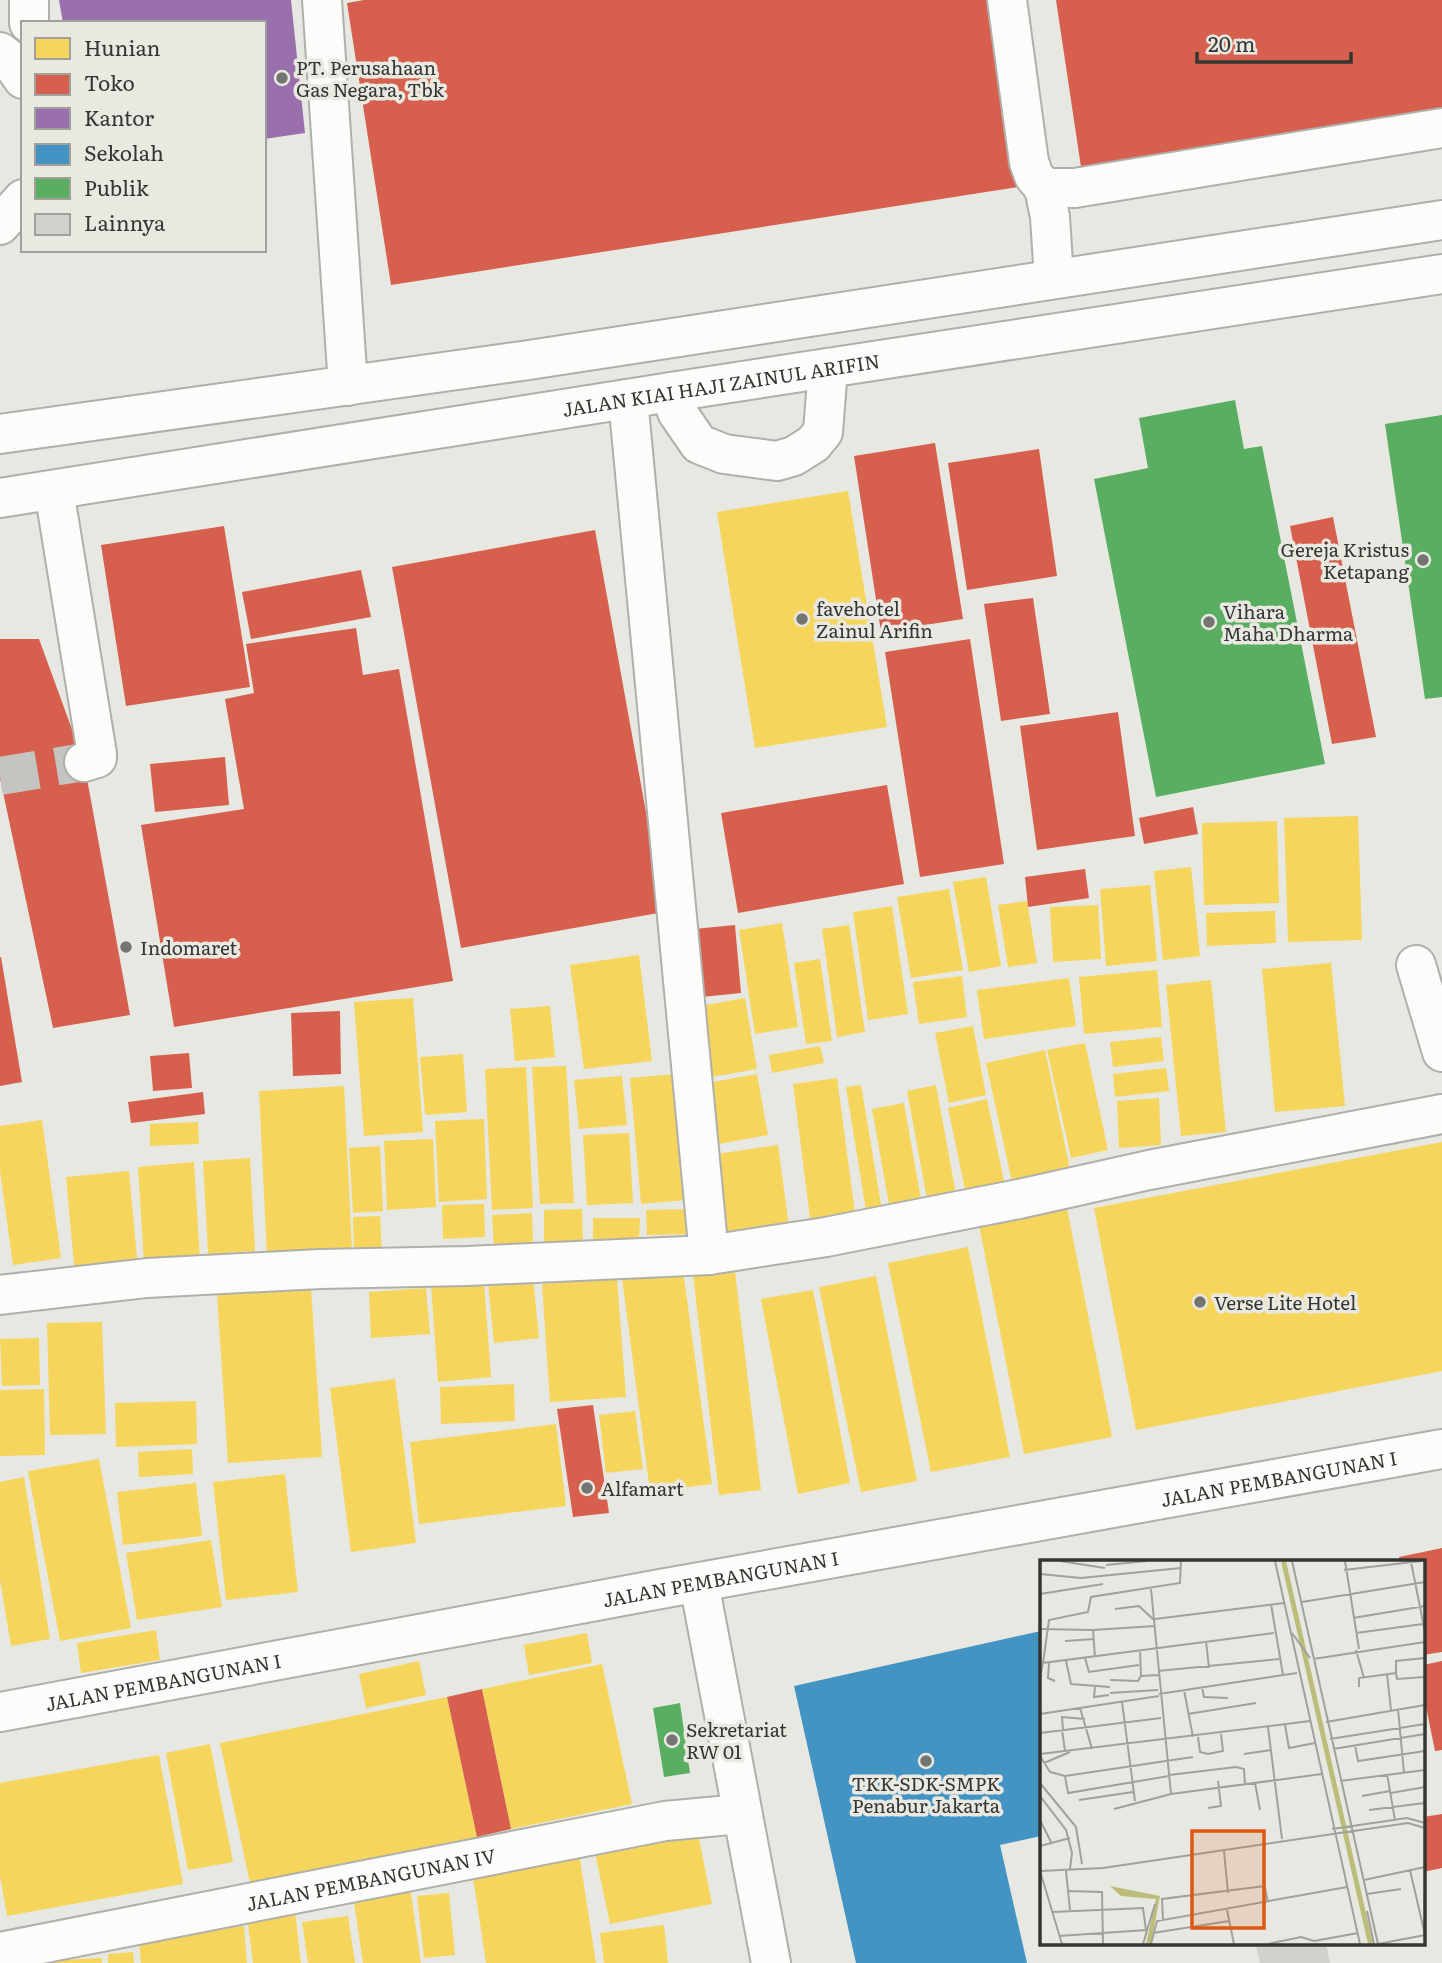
<svg xmlns="http://www.w3.org/2000/svg" width="1442" height="1963" font-family="Literata,serif">
	<style>
		.homes { fill: #f6d55c }
		.shops { fill: #d6604d }
		.offices { fill: #9970ab }
		.schools { fill: #4393c3 }
		.public { fill: #5aae61 }
		.building { fill: #d0d0cc }
		.lines { fill: none; stroke-linecap: round; stroke-linejoin: round }
		.minor-tunnel { stroke: #c4c4c0; stroke-width: 38; stroke-dasharray: 38 19; stroke-linecap: butt }
		.minor-casing { stroke: #afafab; stroke-width: 42 }
		.major-casing { stroke: #afafab; stroke-width: 42 }
		.minor { stroke: #fcfcfb; stroke-width: 38 }
		.major { stroke: #fcfcfb; stroke-width: 38 }
		.poi-dot { fill: #747470; stroke: #e9e9e2; stroke-width: 2.5 }
		.labels { text-anchor: middle; dominant-baseline: central; stroke-width: 7; stroke-linejoin: round; paint-order: stroke }
		.poi-label { font-size: 19px; fill: #353532; stroke: #e9e9e2; text-anchor: start }
		.street-label { font-size: 19px; fill: #353532; stroke: #e9e9e2 }
		.inset-road { fill: none; stroke: #a0a09c; stroke-width: 2 }
		.view { fill: #df570e; fill-opacity: 0.15; stroke: #df570e; stroke-width: 3.5 }
		.inset-edge { fill: none; stroke: #353532; stroke-width: 3.5 }
	</style>
	<rect width="100%" height="100%" fill="#e8e8e3"/>
	<!-- homes -->
	<path class="homes" d="M848 491 887 727 755 748 717 512Z
		M1358 816 1362 940 1288 942 1284 818Z
		M1277 821 1279 903 1204 905 1202 823Z
		M1191 867 1200 956 1163 960 1154 871Z
		M986 877 1001 966 969 972 953 882Z
		M1150 885 1157 961 1106 966 1100 889Z
		M949 889 963 970 911 978 897 897Z
		M1027 901 1037 963 1008 967 998 905Z
		M1098 905 1101 959 1053 962 1050 907Z
		M892 906 908 1014 868 1020 853 912Z
		M1275 911 1276 943 1207 946 1206 913Z
		M782 923 798 1027 755 1034 739 930Z
		M849 925 865 1032 837 1037 822 929Z
		M639 955 652 1061 584 1069 570 965Z
		M820 959 832 1041 806 1044 794 963Z
		M1331 963 1345 1106 1275 1112 1262 969Z
		M1157 970 1162 1027 1084 1034 1079 977Z
		M962 976 967 1017 919 1024 913 982Z
		M1069 978 1076 1026 984 1039 977 990Z
		M1211 980 1226 1132 1181 1136 1166 985Z
		M413 998 423 1132 364 1136 354 1002Z
		M745 998 757 1069 706 1078 694 1007Z
		M550 1006 555 1057 515 1061 510 1009Z
		M973 1026 986 1095 949 1103 935 1033Z
		M1161 1037 1164 1061 1113 1067 1110 1042Z
		M1085 1043 1108 1150 1071 1158 1047 1050Z
		M820 1046 824 1063 772 1073 769 1055Z
		M1045 1050 1072 1179 1014 1191 986 1063Z
		M463 1054 467 1112 425 1115 420 1057Z
		M566 1066 574 1203 540 1204 532 1067Z
		M526 1067 533 1208 492 1210 485 1069Z
		M1166 1068 1169 1091 1115 1097 1113 1074Z
		M687 1073 698 1199 641 1204 630 1078Z
		M757 1074 768 1135 713 1145 702 1084Z
		M622 1076 627 1125 579 1129 574 1080Z
		M837 1078 857 1228 812 1234 793 1084Z
		M861 1085 884 1222 868 1223 846 1087Z
		M936 1085 956 1194 927 1199 907 1091Z
		M344 1086 352 1251 267 1256 259 1091Z
		M1159 1098 1161 1145 1119 1148 1117 1101Z
		M987 1099 1005 1186 966 1194 948 1108Z
		M904 1103 923 1211 891 1216 872 1109Z
		M484 1119 487 1199 439 1202 435 1121Z
		M42 1120 61 1258 13 1265 0 1171V1126Z
		M198 1122 199 1144 150 1146V1124Z
		M629 1133 633 1203 587 1205 583 1135Z
		M433 1139 436 1207 387 1210 384 1141Z
		M1442 1142V1371L1136 1430 1094 1208Z
		M778 1145 790 1234 728 1242 717 1154Z
		M380 1146 383 1211 353 1213 349 1148Z
		M250 1158 255 1251 208 1254 203 1161Z
		M194 1162 200 1260 144 1263 138 1167Z
		M129 1171 138 1269 75 1275 66 1177Z
		M484 1204 485 1237 443 1239 442 1205Z
		M1067 1208 1112 1437 1024 1454 979 1225Z
		M582 1209 583 1245H544V1210Z
		M694 1209V1234L647 1235 646 1210Z
		M532 1213 533 1247 494 1249 492 1215Z
		M380 1216 382 1256 354 1257 353 1217Z
		M593 1218H640L639 1240H593Z
		M968 1247 1010 1457 931 1472 888 1263Z
		M532 1268 539 1338 494 1343 487 1272Z
		M683 1270 712 1484 650 1492 622 1278Z
		M735 1271 761 1490 719 1495 693 1275Z
		M876 1276 917 1481 861 1492 819 1287Z
		M617 1278 626 1397 550 1402 542 1284Z
		M484 1281 491 1377 438 1382 431 1285Z
		M311 1288 322 1457 228 1463 217 1294Z
		M426 1288 430 1334 371 1338 369 1292Z
		M813 1290 850 1483 798 1494 761 1299Z
		M102 1322 106 1434 50 1435 47 1323Z
		M39 1338 40 1385 2 1386 0 1339Z
		M395 1379 416 1543 351 1552 330 1388Z
		M514 1384 515 1421 441 1424 440 1387Z
		M44 1389 45 1455 0 1456V1390Z
		M196 1401 197 1444 116 1447 115 1403Z
		M635 1411 643 1469 606 1473 599 1415Z
		M556 1424 566 1506 419 1524 410 1442Z
		M192 1449 193 1474 139 1477 138 1452Z
		M99 1459 131 1628 60 1641 28 1471Z
		M285 1474 298 1592 226 1600 213 1482Z
		M24 1477 50 1639 11 1646 0 1580V1482Z
		M196 1483 202 1536 123 1545 117 1492Z
		M211 1540 222 1607 137 1620 126 1553Z
		M156 1630 160 1660 81 1673 77 1643Z
		M587 1633 592 1663 529 1675 524 1645Z
		M419 1661 426 1695 366 1708 359 1674Z
		M602 1664 632 1804 511 1829 482 1689Z
		M447 1697 477 1837 250 1883 220 1743Z
		M210 1744 233 1862 188 1870 166 1753Z
		M159 1755 183 1884 7 1916 0 1876V1783Z
		M697 1828 712 1904 610 1924 594 1848Z
		M579 1853 596 1963H486L472 1870Z
		M410 1887 421 1963H363L353 1895Z
		M449 1893 455 1955 424 1958 417 1896Z
		M295 1911 301 1963H253L247 1917Z
		M348 1916 355 1963H308L302 1922Z
		M664 1925 668 1963H604L600 1933Z
		M244 1926 247 1963H141L138 1935Z
		M133 1952 134 1963H108V1954Z
		M102 1958V1963H40V1961Z"/>
	<!-- shops -->
	<path class="shops" d="M364 0H995L1024 186 391 285 347 3Z
		M1056 0H1442V113L1081 167Z
		M935 443 963 619 881 632 854 456Z
		M1039 449 1057 576 967 590 948 463Z
		M1333 517 1376 737 1332 744 1290 526Z
		M224 526 250 687 126 706 101 545Z
		M595 530 664 912 461 948 392 567Z
		M361 570 371 617 251 639 242 592Z
		M1033 598 1050 714 1001 721 984 604Z
		M356 628 363 675 399 669 453 981 174 1027 141 825 244 809 225 699 254 693 246 644Z
		M0 639H39L84 762 130 1015 53 1028 0 778Z
		M970 639 1004 864 920 877 885 652Z
		M1118 712 1135 836 1037 850 1020 726Z
		M225 757 229 805 155 812 150 764Z
		M887 785 904 884 738 913 721 813Z
		M1193 807 1198 834 1144 844 1139 818Z
		M1085 869 1089 898 1028 907 1025 877Z
		M735 925 741 993 702 997 694 929Z
		M0 957H1L22 1082 0 1086Z
		M340 1011 341 1074 293 1076 291 1013Z
		M189 1053 192 1088 153 1091 150 1056Z
		M203 1092 205 1114 131 1123 128 1102Z
		M593 1405 609 1513 573 1517 557 1409Z
		M1442 1548V1652L1423 1655V1562H1400L1399 1557Z
		M1442 1661V1750L1435 1751 1423 1692V1665Z
		M482 1689 511 1829 477 1837 447 1697Z
		M1442 1814V1868L1423 1872V1817Z"/>
	<!-- offices -->
	<path class="offices" d="M59 0H291L305 133 264 139V23H63Z"/>
	<!-- schools -->
	<path class="schools" d="M1041 1631V1836L1000 1845 1027 1963H856L794 1686Z"/>
	<!-- public -->
	<path class="public" d="M1235 400 1244 449 1262 446 1325 764 1156 797 1094 479 1148 468 1139 418Z
		M1442 415V697L1425 699 1385 424Z
		M680 1703 690 1773 664 1777 653 1708Z"/>
	<!-- building -->
	<path class="building" d="M1270 1944H1326L1330 1963H1260L1256 1946Z"/>
	<g class="lines">
		<!-- minor-tunnel -->
		<path class="minor-tunnel" d="M0 776 84 762"/>
		<defs>
			<g id="minor">
				<path d="M29 0V23"/>
				<path d="M322 0 348 386"/>
				<path d="M1007 0 1029 162 1034 176 1044 188H1075L1442 128"/>
				<path d="M0 52 9 59 23 79"/>
				<path d="M1044 188 1050 217 1054 279"/>
				<path d="M0 225 23 199"/>
				<path d="M671 392 677 412 699 444 724 454 777 461 794 456 813 444 823 432 828 368"/>
				<path d="M628 399 709 1255"/>
				<path d="M54 490 97 754V758L84 762"/>
				<path d="M1416 965 1442 1052"/>
				<path d="M0 1295 147 1278 320 1269 467 1266 709 1255 826 1237 1019 1199 1149 1170 1442 1114"/>
				<path d="M699 1583 771 1963"/>
				<path id="s1" d="M0 1712 655 1590 1442 1449"/>
				<path id="s2" d="M0 1952 665 1821 741 1814"/>
			</g>
			<g id="major">
				<path d="M0 434 529 360 1442 220"/>
				<path id="s3" d="M0 498 671 392 1442 274"/>
			</g>
		</defs>
		<!-- minor casing -->
		<use href="#minor" class="minor-casing"/>
		<!-- major casing -->
		<use href="#major" class="major-casing"/>
		<!-- minor -->
		<use href="#minor" class="minor"/>
		<!-- major -->
		<use href="#major" class="major"/>
	</g>
	<!-- markers -->
	<g class="poi-dot">
		<circle cx="282" cy="78" r="7"/>
		<circle cx="1423" cy="560" r="7"/>
		<circle cx="802" cy="619" r="7"/>
		<circle cx="1209" cy="622" r="7"/>
		<circle cx="126" cy="947" r="7"/>
		<circle cx="1200" cy="1302" r="7"/>
		<circle cx="587" cy="1488" r="7"/>
		<circle cx="672" cy="1740" r="7"/>
		<circle cx="926" cy="1761" r="7"/>
	</g>
	<g class="labels">
		<!-- poi labels -->
		<g class="poi-label">
			<text x="296" y="67">PT. Perusahaan<tspan x="296" dy="22">Gas Negara, Tbk</tspan></text>
			<text x="1409" y="549" text-anchor="end">Gereja Kristus<tspan x="1409" dy="22">Ketapang</tspan></text>
			<text x="816" y="608">favehotel<tspan x="816" dy="22">Zainul Arifin</tspan></text>
			<text x="1223" y="611">Vihara<tspan x="1223" dy="22">Maha Dharma</tspan></text>
			<text x="140" y="947">Indomaret</text>
			<text x="1214" y="1302">Verse Lite Hotel</text>
			<text x="601" y="1488">Alfamart</text>
			<text x="686" y="1729">Sekretariat<tspan x="686" dy="22">RW 01</tspan></text>
			<text x="926" y="1783" text-anchor="middle">TKK-SDK-SMPK<tspan x="926" dy="22">Penabur Jakarta</tspan></text>
		</g>
		<!-- street labels -->
		<g class="street-label">
			<text stroke="none"><textPath href="#s3" startOffset="730">JALAN KIAI HAJI ZAINUL ARIFIN</textPath></text>
			<text stroke="none"><textPath href="#s1" startOffset="1300">JALAN PEMBANGUNAN I</textPath></text>
			<text stroke="none"><textPath href="#s1" startOffset="733">JALAN PEMBANGUNAN I</textPath></text>
			<text stroke="none"><textPath href="#s1" startOffset="166">JALAN PEMBANGUNAN I</textPath></text>
			<text stroke="none"><textPath href="#s2" startOffset="378">JALAN PEMBANGUNAN IV</textPath></text>
		</g>
	</g>
	<!-- overview -->
	<g transform="translate(1040 1560)">
		<rect width="385" height="385" fill="#e8e8e3"/>
		<path d="M241 1H246L333 384H328ZM70 326 120 336 111 384H106L116 339 81 336Z" fill="#bcbd79"/>
		<path class="inset-road" d="M20 1 65 8M235 1 320 384M252 1 338 384M305 1 319 89M371 2 385 72M66 5 107 1M304 10 381 1M0 14 41 18 141 8M111 29 131 234M0 34 63 24M262 42 385 22M231 44 243 115M75 49 99 46 115 61M313 58 385 46M115 59 244 43M0 69 53 70M252 73 270 98M316 73 383 64M25 81 54 79M166 81 169 108M100 90 101 116M316 90 324 118M55 97 53 70 115 66M45 98 49 112 99 105M273 99 385 82M26 101 31 124 70 127M3 103 9 60 48 52 51 37 140 23 141 1M9 103 8 118 15 121M118 111 239 99M356 113V101L385 98M356 113 357 119 385 117M347 114 351 150M0 117 3 103 234 73M70 120 98 121 101 116 119 115M55 127 54 137 69 135M162 127 164 137 188 138M319 127V118L356 113M144 130 153 177M70 133 118 130M119 134 257 113M82 142 95 241M40 148 52 189M358 149 364 213M0 154 119 136M148 154 216 143M286 162 385 145M245 165 249 188 275 183M228 167 242 279M22 170 25 191M23 170 22 157 45 159M0 173 121 158M158 177 160 192 168 194 183 191 181 174M290 179 385 164M315 185 318 201 385 191M293 189 385 174M0 194 270 161M204 194 231 190M0 196 10 212 25 216M4 203 30 192M347 214 355 260M129 215 196 207 204 209 205 225M25 216 153 197M25 216 28 233 129 216M300 221 385 210M0 223 36 267 42 304M215 223 220 250M351 233 385 227M0 236 26 270 32 293 30 309M322 236 350 231M39 240 93 232M168 248 181 246 178 221M74 249 131 234 282 214M329 250 385 243M0 260 12 284M292 269 367 258 385 263M0 286 30 278M184 291 188 333M370 310 385 375M0 311 22 384M0 311 63 308 368 263 385 268M26 311 30 350M223 319 228 342M324 320 385 307M29 331 62 332 63 384M327 334 361 329M187 350 194 384M327 351 334 384M13 352 103 348 106 370 19 376M123 361 122 339 225 326M113 373 189 361M274 381 318 373M103 384 115 344M111 384 117 361 307 327M228 384 261 377 274 381M338 384 385 375"/>
		<path class="view" d="M152 271H224V368H152Z"/>
		<rect width="385" height="385" class="inset-edge"/>
	</g>
	<!-- legend -->
	<rect x="21" y="21" width="245" height="231" fill="#e9e9e2" stroke="#a1a19c" stroke-width="2"/>
	<rect x="35" y="38" width="35" height="21" fill="#f6d55c" stroke="#a1a19c" stroke-width="2"/>
	<text x="84" y="56" font-size="21" fill="#353532">Hunian</text>
	<rect x="35" y="74" width="35" height="21" fill="#d6604d" stroke="#a1a19c" stroke-width="2"/>
	<text x="84" y="91" font-size="21" fill="#353532">Toko</text>
	<rect x="35" y="108" width="35" height="21" fill="#9970ab" stroke="#a1a19c" stroke-width="2"/>
	<text x="84" y="126" font-size="21" fill="#353532">Kantor</text>
	<rect x="35" y="144" width="35" height="21" fill="#4393c3" stroke="#a1a19c" stroke-width="2"/>
	<text x="84" y="161" font-size="21" fill="#353532">Sekolah</text>
	<rect x="35" y="178" width="35" height="21" fill="#5aae61" stroke="#a1a19c" stroke-width="2"/>
	<text x="84" y="196" font-size="21" fill="#353532">Publik</text>
	<rect x="35" y="214" width="35" height="21" fill="#d0d0cc" stroke="#a1a19c" stroke-width="2"/>
	<text x="84" y="231" font-size="21" fill="#353532">Lainnya</text>
	<!-- scale -->
	<path d="M1197 52v10h154v-10" fill="none" stroke="#353532" stroke-width="3.5"/>
	<text x="1208" y="52" font-size="21" fill="#353532" stroke="#e9e9e2" stroke-width="5" paint-order="stroke">20 m</text>
</svg>
